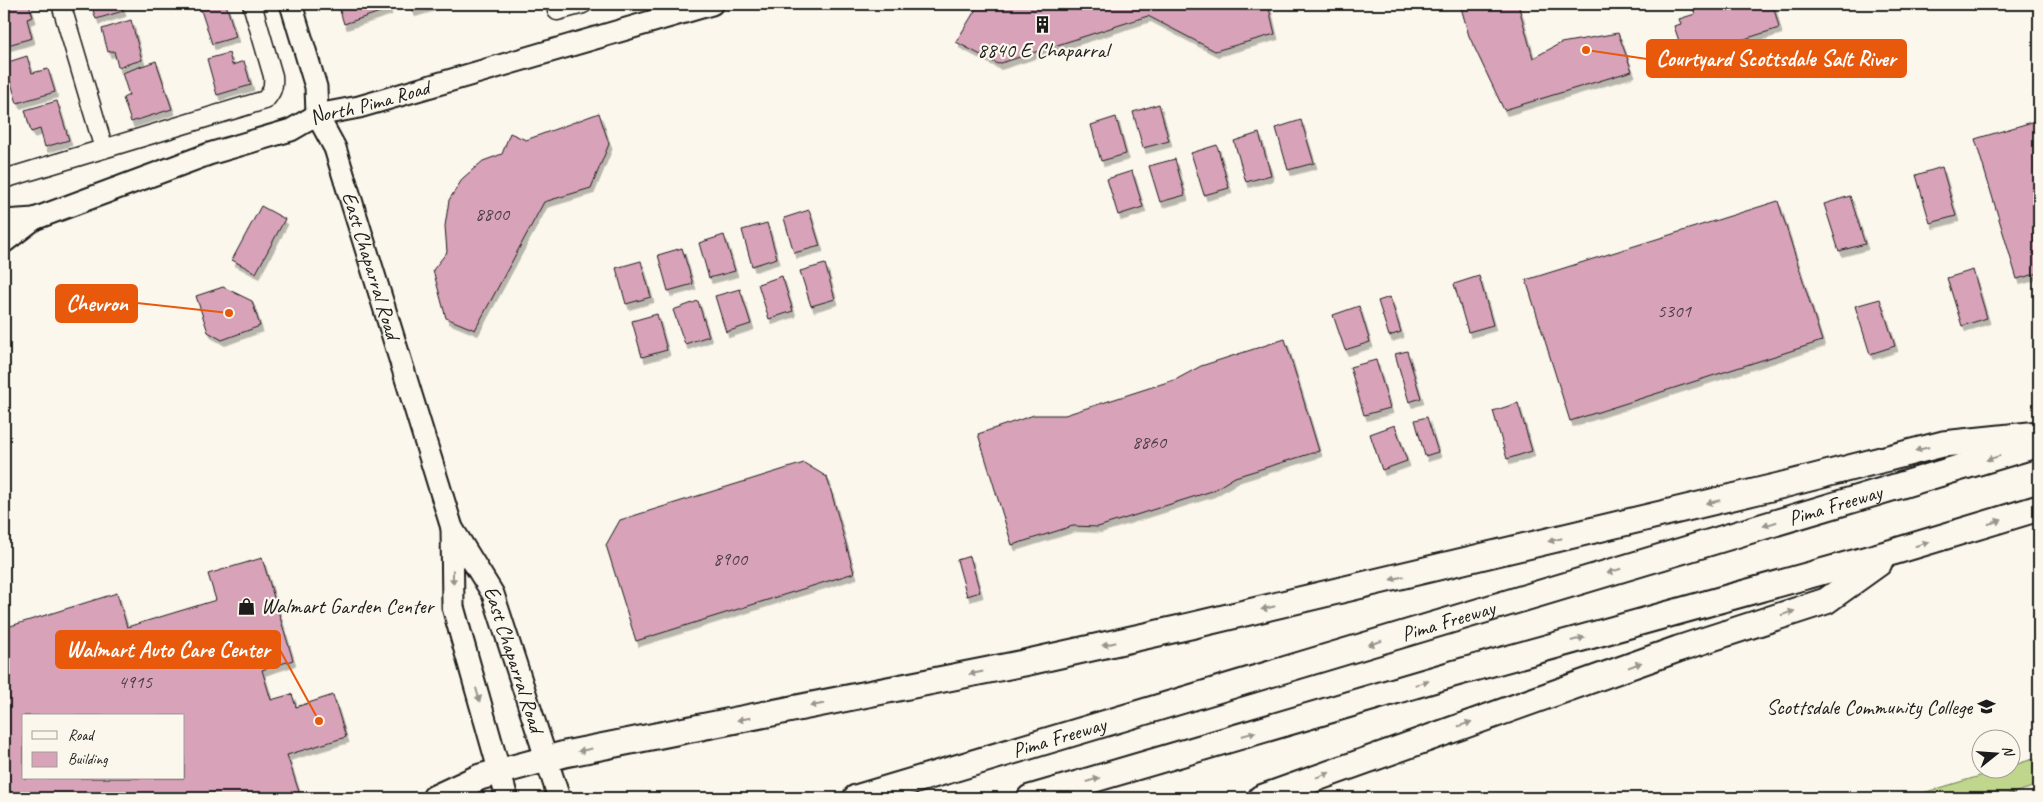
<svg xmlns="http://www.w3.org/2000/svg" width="2043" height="802" font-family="Caveat,sans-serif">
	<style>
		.green { fill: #bfd68c; stroke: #6e7954 }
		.building { fill: #d8a2b8; stroke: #1c1c1c; fill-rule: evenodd; filter: url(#shadow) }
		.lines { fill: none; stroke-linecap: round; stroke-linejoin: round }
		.minor-casing { stroke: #1c1c1c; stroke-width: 21 }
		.major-casing { stroke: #1c1c1c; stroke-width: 25 }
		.highway-casing { stroke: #1c1c1c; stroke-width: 29 }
		.minor { stroke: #fbf7ec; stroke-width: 18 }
		.major { stroke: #fbf7ec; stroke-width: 21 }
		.highway { stroke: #fbf7ec; stroke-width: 25 }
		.oneway { fill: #97948e }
		.labels { text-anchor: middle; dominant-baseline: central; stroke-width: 4.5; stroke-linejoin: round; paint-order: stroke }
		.number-label { font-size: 19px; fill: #4b3e43 }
		.poi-label { font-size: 21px; fill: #1c1c1c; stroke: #fbf7ec }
		.street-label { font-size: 21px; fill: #1c1c1c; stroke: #fbf7ec }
		.leader { fill: none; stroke: #e8590c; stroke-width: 2 }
		.callout-dot { fill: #e8590c; stroke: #fbf7ec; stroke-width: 2 }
		.callout { fill: #e8590c; stroke: #e8590c; stroke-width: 2 }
		.callout-label { font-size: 22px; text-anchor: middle; font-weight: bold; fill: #fff }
	</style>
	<defs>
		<filter id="shadow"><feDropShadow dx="3" dy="5.5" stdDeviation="0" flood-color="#0004"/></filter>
	</defs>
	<rect width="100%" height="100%" fill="#fbf7ec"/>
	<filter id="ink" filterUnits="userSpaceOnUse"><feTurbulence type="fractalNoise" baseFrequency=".02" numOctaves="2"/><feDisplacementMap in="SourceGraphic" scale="10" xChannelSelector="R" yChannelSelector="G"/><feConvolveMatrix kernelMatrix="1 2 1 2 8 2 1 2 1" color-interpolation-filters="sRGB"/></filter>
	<g filter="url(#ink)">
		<!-- green -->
		<path class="green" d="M2039 757V785L1998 798H1906L2000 770H2010L2011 766Z"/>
		<!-- building -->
		<path class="building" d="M4 4H29L33 17 27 19 32 38 8 45 4 29Z
			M91 4H121L123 11 96 19Z
			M199 4H226L236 37 212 44Z
			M338 4H387L389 9 344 24Z
			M410 4H436L412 11Z
			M979 4H1268L1275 34 1215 51 1148 16 998 64 956 42Z
			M1460 4H1518L1533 58 1561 43 1618 33 1632 71 1504 110 1469 36Z
			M1699 4H1710L1711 9 1727 4H1773L1779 28 1688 57 1685 46 1681 47 1674 26 1681 24 1679 19 1695 14 1692 6Z
			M131 20 142 60 118 67 114 51 108 52 102 29Z
			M229 53 232 65 244 61 251 85 217 95 207 59Z
			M27 56 32 73 48 69 55 92 17 103 5 63Z
			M156 61 172 109 131 122 123 98 129 95 122 73Z
			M57 101 69 140 45 147 40 129 31 132 25 110Z
			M1159 104 1169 141 1143 148 1133 112Z
			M599 113 609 144 591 188 544 202 475 330 446 318 433 270 447 252 445 226 449 200 463 178 483 161 502 154 510 133 526 140Z
			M1116 117 1126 154 1101 161 1091 125Z
			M1301 120 1314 163 1288 170 1276 128Z
			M2039 120V273L2017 279 1975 139Z
			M1259 133 1271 175 1246 182 1234 141Z
			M1217 145 1229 188 1204 195 1191 153Z
			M1175 159 1185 195 1160 202 1149 166Z
			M1942 167 1956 216 1930 223 1916 175Z
			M1132 171 1143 207 1118 215 1107 179Z
			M1850 196 1865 244 1839 251 1824 204Z
			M1778 201 1822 341 1570 421 1526 280Z
			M261 206 285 219 256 273 232 260Z
			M809 210 820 246 794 253 784 218Z
			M767 223 777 258 752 266 742 230Z
			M724 235 735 271 709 278 699 243Z
			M682 248 693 284 668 291 658 255Z
			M641 261 651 297 626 304 616 268Z
			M825 264 835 299 811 306 800 271Z
			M1973 270 1987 318 1962 326 1947 278Z
			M782 276 793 311 769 319 758 284Z
			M1479 276 1493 325 1468 332 1454 284Z
			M223 287 252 301 260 326 222 340 208 332 196 296Z
			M740 289 751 324 726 332 715 296Z
			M1390 297 1401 332 1389 336 1378 301Z
			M1880 299 1895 346 1870 354 1855 306Z
			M698 301 709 336 685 344 673 310Z
			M1359 306 1370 342 1345 350 1333 315Z
			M657 314 667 350 642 357 632 321Z
			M1285 339 1319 451 1235 477 1212 491 1098 527 1073 526 1012 545 978 434 1034 415H1065L1177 379 1201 366Z
			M1407 351 1421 398 1409 402 1395 354Z
			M1376 360 1390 408 1364 415 1350 367Z
			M1518 403 1532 451 1507 459 1493 411Z
			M1427 417 1438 452 1425 456 1415 420Z
			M1395 425 1407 461 1382 470 1370 434Z
			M804 463 827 477 854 573 636 641 606 545 620 520Z
			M970 556 980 592 967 596 957 560Z
			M262 558 293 660 262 670 271 700 292 694 296 707 333 695 346 737 287 755 301 798H4V628L117 593 127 627 216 600 208 574ZM24 716H184V778H24Z"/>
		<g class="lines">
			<defs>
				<path id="minor" d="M61 4 104 149
					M557 11 583 4
					M4 179 265 100C272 92 274 87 273 76L252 4"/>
				<g id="major">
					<path id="s1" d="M291 4 316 87 317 115 335 148 452 528 493 594 559 798"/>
					<path id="s2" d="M4 221 34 219 209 154 291 130 317 115 359 107 712 4"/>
					<path d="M4 242 34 219"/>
					<path d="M452 528 453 607 507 798"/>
				</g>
				<g id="highway">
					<path d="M435 798 480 777 565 754 1024 663 1190 626 1779 486 1943 444 2039 434"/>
					<path id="s3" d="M856 798 2032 446"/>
					<path d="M1030 798 1456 673 1893 552 2039 508"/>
					<path d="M1261 798 1678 649 1826 601 1879 563"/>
				</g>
			</defs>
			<!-- minor casing -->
			<use href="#minor" class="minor-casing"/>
			<!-- major casing -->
			<use href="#major" class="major-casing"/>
			<!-- highway casing -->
			<use href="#highway" class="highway-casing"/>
			<!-- minor -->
			<use href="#minor" class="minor"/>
			<!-- major -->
			<use href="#major" class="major"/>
			<!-- highway -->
			<use href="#highway" class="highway"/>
		</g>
		<!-- one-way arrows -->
		<defs><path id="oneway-solid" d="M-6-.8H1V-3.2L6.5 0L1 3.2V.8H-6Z" transform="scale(1.25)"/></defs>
		<g class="oneway">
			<use href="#oneway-solid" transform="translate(1922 449) rotate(165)"/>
			<use href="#oneway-solid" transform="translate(1993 458) rotate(163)"/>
			<use href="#oneway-solid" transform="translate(1713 502) rotate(167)"/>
			<use href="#oneway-solid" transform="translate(1995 522) rotate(-17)"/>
			<use href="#oneway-solid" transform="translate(1770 524) rotate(163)"/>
			<use href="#oneway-solid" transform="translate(1555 540) rotate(167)"/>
			<use href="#oneway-solid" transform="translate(1922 544) rotate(-17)"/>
			<use href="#oneway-solid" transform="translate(1614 571) rotate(163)"/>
			<use href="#oneway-solid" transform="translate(453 577) rotate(89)"/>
			<use href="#oneway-solid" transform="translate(1397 578) rotate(166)"/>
			<use href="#oneway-solid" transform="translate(1268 608) rotate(167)"/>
			<use href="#oneway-solid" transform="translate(1788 613) rotate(-18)"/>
			<use href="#oneway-solid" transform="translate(1578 639) rotate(-15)"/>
			<use href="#oneway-solid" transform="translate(1375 643) rotate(163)"/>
			<use href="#oneway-solid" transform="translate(1109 644) rotate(167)"/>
			<use href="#oneway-solid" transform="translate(1635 665) rotate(-21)"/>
			<use href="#oneway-solid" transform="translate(976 673) rotate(169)"/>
			<use href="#oneway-solid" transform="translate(1422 683) rotate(-16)"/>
			<use href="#oneway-solid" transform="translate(478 695) rotate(74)"/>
			<use href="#oneway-solid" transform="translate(817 705) rotate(169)"/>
			<use href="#oneway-solid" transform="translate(744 719) rotate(169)"/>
			<use href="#oneway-solid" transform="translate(1465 724) rotate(-19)"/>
			<use href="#oneway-solid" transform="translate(1249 734) rotate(-16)"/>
			<use href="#oneway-solid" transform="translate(585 750) rotate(169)"/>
			<use href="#oneway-solid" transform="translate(1323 775) rotate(-20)"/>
			<use href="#oneway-solid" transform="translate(1093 780) rotate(-16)"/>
		</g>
	</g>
	<!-- icons -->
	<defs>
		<symbol id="building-bare" viewBox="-9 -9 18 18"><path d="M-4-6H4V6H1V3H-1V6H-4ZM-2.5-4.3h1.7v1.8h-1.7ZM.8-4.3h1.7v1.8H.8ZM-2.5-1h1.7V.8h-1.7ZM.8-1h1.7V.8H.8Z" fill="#1c1c1c" stroke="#fbf7ec" stroke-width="2.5" paint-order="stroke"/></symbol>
		<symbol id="shop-bare" viewBox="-9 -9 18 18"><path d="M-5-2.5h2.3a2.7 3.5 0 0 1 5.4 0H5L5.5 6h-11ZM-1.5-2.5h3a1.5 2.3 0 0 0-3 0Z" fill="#1c1c1c" stroke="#fbf7ec" stroke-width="2.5" paint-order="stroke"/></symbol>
		<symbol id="university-bare" viewBox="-9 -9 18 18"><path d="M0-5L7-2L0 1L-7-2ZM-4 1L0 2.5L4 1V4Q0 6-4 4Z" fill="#1c1c1c" stroke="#fbf7ec" stroke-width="2.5" paint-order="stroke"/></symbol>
	</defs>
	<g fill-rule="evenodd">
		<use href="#building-bare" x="1030" y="12" width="25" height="25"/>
		<use href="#shop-bare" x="234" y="594" width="25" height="25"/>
		<use href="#university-bare" x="1974" y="694" width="25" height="25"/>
	</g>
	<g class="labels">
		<!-- number labels -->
		<g class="number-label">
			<text x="492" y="214">8800</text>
			<text x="1674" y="311">5301</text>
			<text x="1149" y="442">8860</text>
			<text x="730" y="559">8900</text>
			<text x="135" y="682">4915</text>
		</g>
		<!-- poi labels -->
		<g class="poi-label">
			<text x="1043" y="50">8840 E Chaparral</text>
			<text x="261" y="606" text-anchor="start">Walmart Garden Center</text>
			<text x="1972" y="707" text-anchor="end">Scottsdale Community College</text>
		</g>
		<!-- street labels -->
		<g class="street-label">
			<text stroke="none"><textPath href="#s2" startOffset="386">North Pima Road</textPath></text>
			<text stroke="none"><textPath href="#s1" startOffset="275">East Chaparral Road</textPath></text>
			<text stroke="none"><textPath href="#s3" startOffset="1022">Pima Freeway</textPath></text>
			<text stroke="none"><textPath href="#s3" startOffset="618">Pima Freeway</textPath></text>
			<text stroke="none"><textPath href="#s1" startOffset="696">East Chaparral Road</textPath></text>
			<text stroke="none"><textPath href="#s3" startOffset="212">Pima Freeway</textPath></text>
		</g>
	</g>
	<!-- callouts -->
	<path class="leader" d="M1586 50L1647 59M229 313L137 303M319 721L280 650"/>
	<g class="callout-dot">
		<circle cx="1586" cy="50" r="5"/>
		<circle cx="229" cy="313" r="5"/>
		<circle cx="319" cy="721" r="5"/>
	</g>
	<g class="callout">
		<rect x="1647" y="40" width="259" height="37" rx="5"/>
		<rect x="56" y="285" width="81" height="37" rx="5"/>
		<rect x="56" y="631" width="224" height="37" rx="5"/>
	</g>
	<g class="callout-label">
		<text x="1776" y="66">Courtyard Scottsdale Salt River</text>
		<text x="97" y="311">Chevron</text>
		<text x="168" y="657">Walmart Auto Care Center</text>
	</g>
	<!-- margin -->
	<rect width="2043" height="802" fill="none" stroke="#fbf7ec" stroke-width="20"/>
	<rect x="10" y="10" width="2023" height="782" fill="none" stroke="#1c1c1c" stroke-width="2" filter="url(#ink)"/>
	<!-- legend -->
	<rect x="22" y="714" width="162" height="65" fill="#fbf7ec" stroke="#a29f99"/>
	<rect x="32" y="731" width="25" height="8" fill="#fbf7ec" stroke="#a29f99"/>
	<text x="68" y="740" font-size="15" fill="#1c1c1c">Road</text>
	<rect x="32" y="752" width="25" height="15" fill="#d8a2b8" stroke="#a29f99"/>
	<text x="68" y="764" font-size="15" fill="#1c1c1c">Building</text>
	<!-- north arrow -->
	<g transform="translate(1996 754) rotate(73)"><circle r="24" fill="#fbf7ec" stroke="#a29f99"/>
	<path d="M0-4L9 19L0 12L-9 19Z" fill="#1c1c1c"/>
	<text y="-8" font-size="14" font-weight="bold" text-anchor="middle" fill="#1c1c1c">N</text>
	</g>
</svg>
